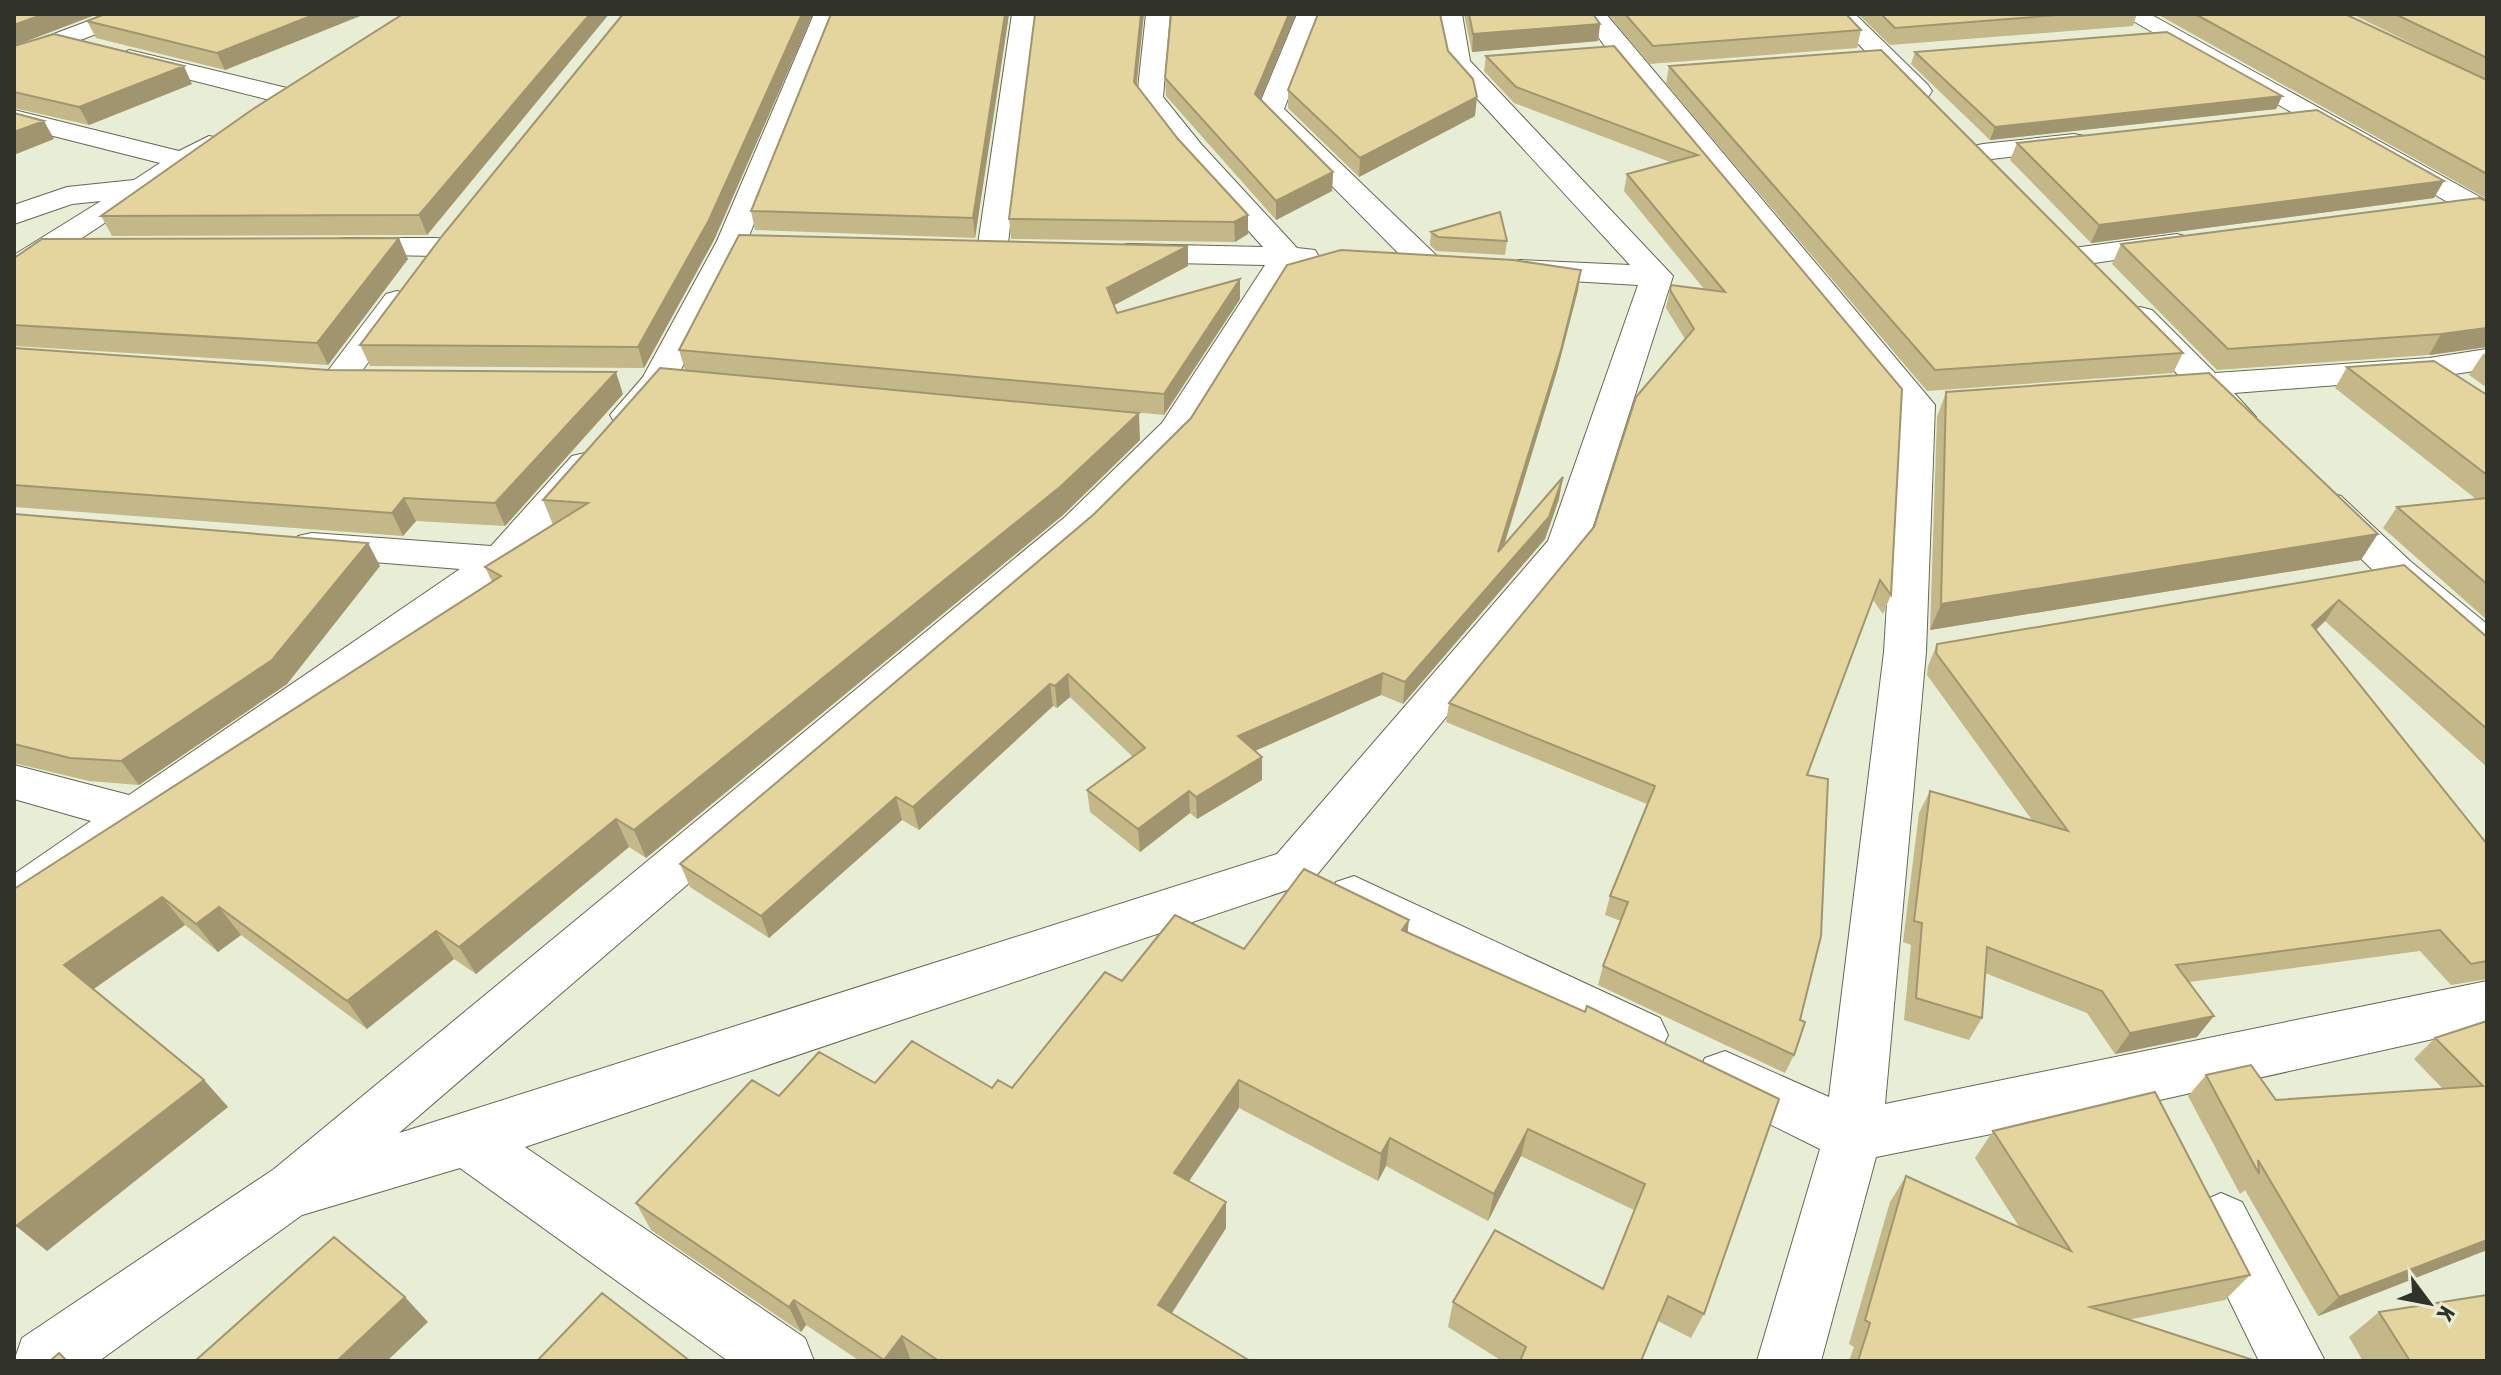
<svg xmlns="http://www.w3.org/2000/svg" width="2501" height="1375" font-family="'Roboto Condensed',sans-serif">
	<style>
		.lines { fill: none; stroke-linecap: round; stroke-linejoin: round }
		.minor-casing { stroke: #646954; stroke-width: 2 }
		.minor { fill: #fff; fill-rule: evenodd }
		.wall { fill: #c4b788 }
		.shaded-wall { fill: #a0956f }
		.building { fill: #e4d59e; stroke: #a0956f; stroke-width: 2 }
	</style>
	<rect width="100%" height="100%" fill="#e7eed5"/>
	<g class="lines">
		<defs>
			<path id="minor" d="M107 14H140L136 19 14 65V49Z
				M814 14H838L747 241 675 381 641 423 628 426 615 423 610 415 643 377 717 241Z
				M1012 14H1036L1007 251 1003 258H981L977 251Z
				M1146 14H1170L1163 97 1201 144 1297 248 1315 250 1319 257 1315 264 1296 266 1189 438 1093 535 399 1133 1277 854 1548 541 1638 285 1520 278 1509 276 1504 269 1509 262 1520 260 1630 265 1449 68 1438 14H1462L1470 61 1673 276 1587 545 1311 882 525 1147 805 1338 814 1361H728L460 1168 302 1215 99 1361H14L22 1338 274 1169 1065 517 1162 423 1265 265 1128 262 1117 260 1113 253 1117 246 1128 244 1263 247 1181 156 1137 98Z
				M1297 14H1321L1284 109 1439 258 1444 265 1439 272H1417L1257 110Z
				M1582 14H1606L1935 405 1926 652 1885 1104 2487 981V1027L2146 1103 1876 1157 1821 1361H1757L1820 1149 1705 1092 1697 1075 1705 1058 1725 1051 1829 1097 1884 652 1899 406 1611 55Z
				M1829 14H1855L1928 85 1932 91 1928 97H1910Z
				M2121 14H2150L2487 201V222L2477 219Z
				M2474 14H2487V21L2478 19Z
				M129 50 295 90 299 96 286 104 120 62 117 57Z
				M14 110 179 151 209 136 219 138 223 144 25 276 14 278V255L101 201 72 204 14 224V205L67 187 134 180 160 163 14 126Z
				M2074 134 2084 136 2088 142 2084 148 1983 160 1973 158 1969 152 1973 146 1983 144Z
				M2177 234 2188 237 2192 243 2188 249 2081 265 2070 263 2066 256 2070 249 2081 247Z
				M344 238H437L448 240 452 247 448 254 437 256 333 254 329 247 333 240Z
				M397 291 408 294 413 301 351 386 339 389 327 386 322 379 327 372 386 294Z
				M2140 307 2152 310 2215 373 2429 358 2487 349V369L2429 378 2234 393 2256 417 2251 425C2225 431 2214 413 2197 396L2175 393 2170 386 2180 377 2124 317 2128 310Z
				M585 453 598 456 604 464 515 569 32 914 14 920V874L91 821 14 799V765L129 795 460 569 312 557 298 554 292 545 298 536 312 533 491 546 572 456Z
				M2327 492 2341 496 2410 561 2487 624V661L2472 657 2382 579 2313 512 2308 504 2313 496Z
				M1354 876 1660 1018 1668 1035 1660 1052 1641 1058 1622 1052 1336 910 1329 896 1336 882Z
				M2221 1193 2242 1202 2325 1361H2259L2191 1222 2200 1202Z"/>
		</defs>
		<!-- minor casing -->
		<use href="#minor" class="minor-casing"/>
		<!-- minor -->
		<use href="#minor" class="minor"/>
	</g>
	<!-- wall -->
	<path class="wall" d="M105 14H365L225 70 96 38 87 21Z
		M403 14H609L427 235 112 236 101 216Z
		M623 14H813L714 240 644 368 370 366 360 345Z
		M831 14H1009L975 238 755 230 751 211Z
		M1464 14H1593L1600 24 1598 41 1472 52Z
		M1608 14H1846L1861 30 1857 48 1649 64Z
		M1858 14H2137L2133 26 1890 45Z
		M2157 14H2345L2484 79 2352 14H2484L2487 15V199Z
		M14 46 192 84 89 125 14 108Z
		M1614 46 1902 389 1891 595 1883 614 1873 600 1807 775 1800 1020 1794 1055 1785 1073 1598 985 1603 966 1621 921 1605 915 1610 896 1647 804 1446 722 1449 703 1594 527 1685 339 1666 308 1670 290 1704 289 1624 191 1627 174 1670 162 1514 103 1484 71 1486 56Z
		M1448 51 1475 116 1359 177 1288 108V90Z
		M1915 52 2282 96 2276 109 1990 140 1911 64Z
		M1669 66 2183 353 2173 373 1927 391 1666 84Z
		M1165 78 1260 99 1333 172 1332 191 1276 220 1166 96Z
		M1136 85 1248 234 1235 242 1011 239 1009 219Z
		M2017 143 2434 198 2091 243 2010 160Z
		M1431 232 1507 241 1505 255 1436 251 1430 245Z
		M2121 244 2487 347 2429 355 2217 370 2112 264Z
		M14 258 408 259 328 365 14 346V347Z
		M1188 266 1114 305 1117 313 1240 299 1164 415 685 370 679 350Z
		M1578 290 1557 371 1504 546 1559 499 1545 539 1403 704 1381 695 1255 751 1262 757V780L1197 819 1190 813 1140 852 1090 812 1087 790 1133 757 1070 697 1057 708 1053 706 919 830 902 820 769 938 690 887 680 864Z
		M14 348 623 394 505 526 416 521 403 536 14 507Z
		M2487 353V388L2469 375 2483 354Z
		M2347 367 2487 395V620L2383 528 2397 507 2476 499 2335 388Z
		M1946 392 2361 560 1930 630 1937 417Z
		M1140 440 1063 515 646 858 629 847 476 974 454 959 367 1029 241 935 218 952 185 925 94 989 204 1080 228 1107 47 1251 14 889 492 582 485 567 553 525 543 500Z
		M14 514 368 543 380 566 287 684 139 785 89 781 14 763Z
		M2404 565 2487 637V767L2325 621 2316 630 2487 844V979L2451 985 2420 951 2189 982 2197 1037 2115 1054 2087 1013 1985 973 1982 1018 1969 1040 1904 1020 1911 945 1903 942 1919 813 1930 791 2032 820 1927 675 1928 666 1937 644Z
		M1407 932 1585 1012 1704 1314 1691 1338 1658 1321 1641 1361H1502L1448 1327 1453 1302 1603 1289 1634 1210 1521 1156 1488 1221 1386 1166 1378 1181 1239 1108 1189 1181 1226 1228 1172 1313 1250 1361H860L806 1325 801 1332 651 1230 636 1203 779 1096 875 1083 1012 1088 1122 981 1244 949Z
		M2487 1021V1250L2318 1316 2245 1190 2240 1194 2188 1096 2206 1075 2276 1100 2443 1089 2414 1059 2435 1038Z
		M1993 1131 2250 1275 2225 1300 2128 1320 2256 1361H1849L1854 1347 1849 1344 1890 1202 1906 1176 2020 1228 1975 1158Z
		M2379 1312 2487 1361H2363L2349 1337Z"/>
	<!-- shaded-wall -->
	<path class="shaded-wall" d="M44 14H98L14 46V25Z
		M316 14H365L225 70 217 53Z
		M590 14H609L427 235 419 215Z
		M802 14H813L714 240 644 368 638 347Z
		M1005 14H1009L975 238 973 218Z
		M1141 14H1144L1135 100 1134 82Z
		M1289 14H1296L1255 112V94Z
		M1600 24 1598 41 1472 52 1473 34Z
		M184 66 192 84 89 125 79 107Z
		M2282 96 2276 109 1990 140 1995 127Z
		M1477 97 1475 116 1359 177 1360 158Z
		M44 121 54 139 14 155V132Z
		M1333 172 1332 191 1276 220V201Z
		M2444 181 2434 198 2091 243 2099 225Z
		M1248 215V234L1235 242 1234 222Z
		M399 238 408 259 328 365 317 343Z
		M1188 246V266L1109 308 1107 288Z
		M1581 270 1578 290 1557 371 1495 574 1498 552Z
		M1240 279V299L1164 415V394Z
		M2487 328V347L2429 355 2441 334Z
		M616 372 623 394 505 526 495 503Z
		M1139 413 1140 440 1063 515 646 858 634 830Z
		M1563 477 1559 499 1545 539 1403 704 1405 682Z
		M404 498 416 521 403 536 392 513Z
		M2378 534 2361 560 1930 630 1941 604Z
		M368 543 380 566 287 684 139 785 121 761Z
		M2339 600 2325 621 2298 647 2312 625Z
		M1383 673 1381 695 1239 758 1238 736Z
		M1068 674 1070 697 1057 708 1055 686Z
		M1050 684 1053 706 919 830 913 807Z
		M1262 757V780L1197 819 1196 797Z
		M1189 791 1190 813 1140 852 1138 829Z
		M896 797 902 820 769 938 761 916Z
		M616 819 629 847 476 974 459 947Z
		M162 897 185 925 89 992 64 965Z
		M219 907 241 935 218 952 196 924Z
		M1409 920 1406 949 1402 930Z
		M436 931 454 959 367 1029 347 1001Z
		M2214 1016 2197 1037 2115 1054 2130 1033Z
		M204 1080 228 1107 47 1251 16 1226Z
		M1239 1080V1108L1176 1200 1174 1173Z
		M1528 1129 1521 1156 1488 1221 1494 1194Z
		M1390 1138 1386 1166 1378 1181 1381 1154Z
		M1226 1202V1228L1161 1330 1158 1305Z
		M2487 1240V1250L2318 1316 2339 1297Z
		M405 1297 428 1322 387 1361H337Z
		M794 1300 806 1325 801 1332 789 1307Z
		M902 1336 911 1361H884V1360Z"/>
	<!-- building -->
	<path class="building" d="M14 14H44L14 25Z
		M105 14H316L217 53 87 21Z
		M403 14H590L419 215 101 216 253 109Z
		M623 14H802L709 220 638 347 360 345 442 236Z
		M831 14H1005L973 218 751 211Z
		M1035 14H1141L1134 82 1178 139 1248 215 1234 222 1009 219Z
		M1171 14H1289L1255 94 1333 172 1276 201 1165 78Z
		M1318 14H1440L1448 51 1473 79 1477 97 1360 158 1288 90Z
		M1469 14H1593L1600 24 1473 34Z
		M1625 14H1846L1861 30 1653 46Z
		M1881 14H2070L1895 28Z
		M2195 14H2345L2487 80V174Z
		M2395 14H2484L2487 15V58Z
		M2167 32 2282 96 1995 127 1915 52Z
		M54 34 184 66 79 107 14 92V46Z
		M1614 46 1902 389 1891 595 1880 580 1807 775 1828 779 1821 936 1800 1020 1805 1022 1794 1055 1603 966 1628 902 1610 896 1655 786 1449 703 1594 527 1636 397 1694 329 1670 290 1671 285 1725 292 1627 174 1698 155 1516 87 1486 56Z
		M1881 50 2183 353 1935 370 1669 66Z
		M2317 110 2444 181 2099 225 2017 143Z
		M14 113 44 121 14 132Z
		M2479 198 2487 201V328L2441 334 2228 349 2121 244Z
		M1500 212 1507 241 1438 237 1431 232Z
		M739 235 1188 246 1107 288 1117 313 1240 279 1164 394 679 350Z
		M399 238 317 343 14 325V258L42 239Z
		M1341 250 1513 260 1581 270 1561 350 1498 552 1563 477 1549 517 1405 682 1383 673 1238 736 1262 757 1196 797 1189 791 1138 829 1087 790 1145 748 1068 674 1055 686 1050 684 913 807 896 797 761 916 680 864 1093 515 1191 418 1287 265Z
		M14 348 328 370 616 372 495 503 404 498 392 513 14 485Z
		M2434 361 2487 395V475L2347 367Z
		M660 368 1139 413 1060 487 634 830 616 819 459 947 436 931 347 1001 219 907 196 924 162 897 64 965 204 1080 16 1226 14 1224V889L501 576 485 567 588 503 543 500Z
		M2209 373 2378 534 1941 604 1946 392Z
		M2487 498V584L2397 507Z
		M14 514 368 543 272 660 121 761 70 758 14 744Z
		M2404 565 2487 637V729L2339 600 2312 625 2487 844V961L2471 964 2440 930 2176 965 2214 1016 2130 1033 2102 991 1987 947 1982 1018 1916 998 1922 923 1914 921 1930 791 2068 831 1936 653 1937 644Z
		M1304 869 1409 920 1402 930 1585 1012 1587 1006 1779 1099 1704 1314 1668 1296 1641 1361H1520L1526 1347 1453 1302 1495 1230 1603 1289 1645 1184 1528 1129 1494 1194 1390 1138 1381 1154 1239 1080 1174 1173 1226 1202 1158 1305 1250 1361H939L902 1336 884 1360 794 1300 789 1307 636 1203 752 1080 779 1096 819 1052 875 1083 912 1041 992 1088 998 1080 1012 1088 1105 972 1122 981 1175 915 1244 949Z
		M2487 1021V1240L2339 1297 2258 1160 2259 1174 2206 1075 2251 1065 2276 1100 2483 1086 2435 1038Z
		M2155 1092 2250 1275 2090 1307 2256 1361H1858L1870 1323 1865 1320 1906 1176 2071 1251 1993 1131Z
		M334 1237 405 1297 337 1361H195Z
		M602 1293 690 1361H537Z
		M2487 1295V1361H2410L2379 1312Z
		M59 1353 67 1361H50Z"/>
	<!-- border -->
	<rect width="2501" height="1375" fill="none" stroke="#31332a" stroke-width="32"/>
	<!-- north arrow -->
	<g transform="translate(2429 1303) rotate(122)" stroke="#e7eed5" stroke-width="6" paint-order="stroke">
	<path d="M0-6L14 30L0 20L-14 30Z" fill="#31332a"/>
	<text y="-12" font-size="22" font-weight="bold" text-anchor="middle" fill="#31332a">K</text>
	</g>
</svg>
